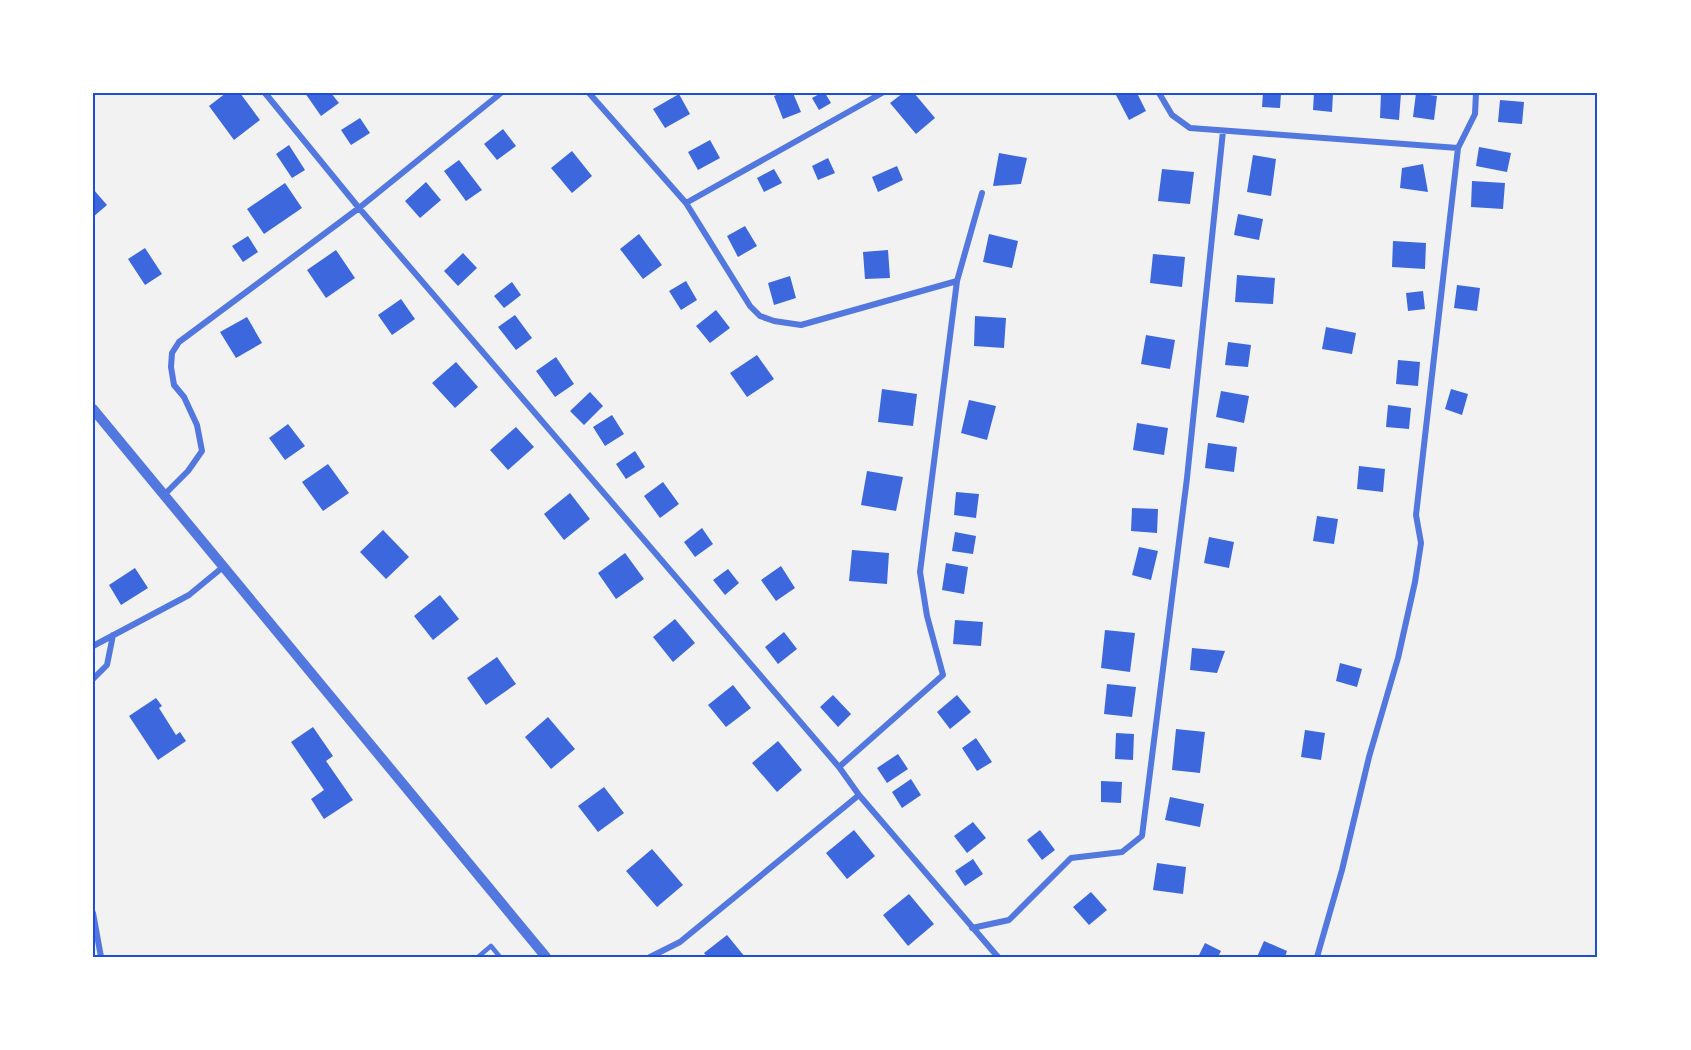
<svg xmlns="http://www.w3.org/2000/svg" width="1691" height="1050" font-family="'Work Sans',sans-serif">
	<style>
		.building { fill: #3d67dc }
		.lines { fill: none; stroke-linecap: round; stroke-linejoin: round }
		.service { stroke: #5277de; stroke-width: 4.5 }
		.minor { stroke: #5277de; stroke-width: 6 }
		.tertiary { stroke: #5277de; stroke-width: 10 }
		.neatline { fill: none; stroke: #1d4ed8; stroke-width: 2 }
	</style>
	<rect width="100%" height="100%" fill="#f2f2f2"/>
	<!-- building -->
	<path class="building" d="M226 93H240L260 120 234 140 209 106Z
		M305 93H331L339 103 321 116Z
		M782 93H793L801 112 783 119 774 96Z
		M821 93H825L831 103 819 110 812 98Z
		M903 93H914L935 118 916 134 890 103Z
		M1121 93H1137L1146 111 1129 120 1116 95Z
		M1263 93H1281L1280 108 1262 107Z
		M1314 93H1333L1332 112 1313 110Z
		M1381 93H1401L1399 120 1380 118Z
		M1416 93 1437 96 1434 120 1413 117Z
		M679 94 690 114 665 128 653 109Z
		M1500 100 1524 102 1522 124 1498 122Z
		M360 118 370 133 351 145 341 130Z
		M503 129 516 146 497 160 484 144Z
		M710 140 720 158 698 170 688 152Z
		M289 145 305 170 292 178 276 154Z
		M1479 147 1511 153 1507 172 1476 166Z
		M572 151 592 176 572 193 551 168Z
		M999 153 1027 158 1021 184 993 186Z
		M1253 155 1276 159 1271 196 1247 192Z
		M828 158 835 173 818 180 812 166Z
		M459 160 482 190 466 201 444 171Z
		M1423 164 1428 192 1400 188 1402 168Z
		M897 166 903 180 878 192 872 177Z
		M774 169 782 183 764 192 757 178Z
		M1162 169 1194 172 1190 204 1158 201Z
		M1472 181 1505 183 1503 209 1471 207Z
		M426 182 441 200 420 218 405 201Z
		M285 183 302 208 264 234 247 209Z
		M93 189 107 205 93 217Z
		M1238 214 1263 219 1259 240 1234 235Z
		M745 226 757 246 738 257 727 236Z
		M639 234 662 265 643 279 620 249Z
		M989 234 1018 241 1012 268 983 262Z
		M248 236 258 252 243 262 232 246Z
		M1393 241 1426 243 1425 269 1392 267Z
		M145 248 162 274 145 285 128 259Z
		M336 250 355 278 326 298 307 270Z
		M888 250 890 278 865 279 863 252Z
		M463 253 477 268 458 286 444 271Z
		M1153 254 1185 257 1182 287 1150 283Z
		M1237 275 1275 278 1273 304 1235 302Z
		M790 276 796 298 774 305 768 283Z
		M686 281 697 300 681 310 669 291Z
		M512 282 521 295 504 308 494 296Z
		M1457 285 1480 288 1477 311 1454 308Z
		M1423 291 1425 309 1408 311 1406 293Z
		M401 299 415 319 392 335 378 315Z
		M716 310 730 328 710 343 696 326Z
		M515 315 532 338 516 350 498 327Z
		M975 316 1006 318 1004 348 974 346Z
		M247 317 262 343 236 358 220 332Z
		M1326 327 1356 333 1352 354 1322 349Z
		M1146 335 1175 340 1170 369 1141 364Z
		M1228 342 1251 345 1248 367 1225 365Z
		M757 355 774 379 747 397 730 373Z
		M556 357 574 384 555 397 536 371Z
		M1398 360 1420 362 1418 386 1396 384Z
		M456 362 478 387 455 408 432 383Z
		M882 389 917 394 913 426 878 422Z
		M1451 389 1468 394 1462 415 1445 409Z
		M1221 391 1249 396 1244 423 1216 417Z
		M590 392 603 406 584 425 570 411Z
		M969 400 996 406 987 440 961 433Z
		M1388 405 1411 408 1409 429 1386 427Z
		M612 415 624 434 605 446 593 427Z
		M1137 423 1168 428 1164 455 1133 450Z
		M288 424 305 446 285 460 269 438Z
		M516 427 534 447 508 470 490 450Z
		M1208 443 1237 447 1234 472 1205 468Z
		M635 451 645 467 626 479 616 464Z
		M328 464 349 493 323 511 302 482Z
		M1359 466 1385 469 1383 492 1357 489Z
		M867 471 903 477 896 511 861 505Z
		M663 482 679 504 660 518 644 496Z
		M956 492 979 494 976 518 954 515Z
		M570 493 590 519 564 540 544 514Z
		M1132 508 1158 509 1157 533 1131 531Z
		M1317 516 1338 519 1334 544 1313 541Z
		M702 528 713 544 695 557 684 542Z
		M383 530 409 557 386 579 360 552Z
		M955 532 976 536 973 554 952 551Z
		M1209 537 1234 542 1229 568 1204 563Z
		M1139 547 1158 551 1151 580 1132 575Z
		M852 550 889 553 887 584 849 581Z
		M625 553 644 579 616 599 598 573Z
		M946 563 968 567 964 594 942 590Z
		M781 566 795 588 776 601 761 580Z
		M135 568 148 588 121 605 109 585Z
		M728 569 739 583 725 595 713 580Z
		M440 595 459 619 433 640 414 616Z
		M675 619 695 643 673 662 653 637Z
		M955 620 983 622 981 646 953 644Z
		M1105 630 1135 633 1130 672 1101 668Z
		M784 632 797 649 778 664 765 647Z
		M1192 648 1225 651 1217 673 1190 670Z
		M497 657 516 684 486 705 467 678Z
		M1340 663 1362 669 1357 687 1336 681Z
		M1107 684 1136 687 1132 717 1104 714Z
		M733 685 751 708 726 727 708 705Z
		M833 695 851 714 838 727 820 707Z
		M957 695 971 712 950 729 937 712Z
		M156 698 162 706 159 708 176 735 180 732 186 741 158 760 129 716Z
		M548 717 575 749 551 769 525 737Z
		M313 727 333 756 326 761 353 800 324 819 311 799 324 790 291 742Z
		M1176 729 1205 732 1200 773 1172 770Z
		M1305 730 1325 733 1321 760 1301 757Z
		M1116 733 1134 734 1133 760 1115 759Z
		M976 738 992 762 977 771 962 748Z
		M778 741 802 770 777 792 752 763Z
		M898 754 908 769 887 783 877 768Z
		M911 779 921 795 902 808 892 792Z
		M1101 781 1122 782 1121 803 1101 802Z
		M604 787 624 813 598 832 578 806Z
		M1170 797 1204 804 1200 827 1165 820Z
		M973 822 986 838 967 853 954 836Z
		M854 830 875 856 847 879 826 853Z
		M1040 830 1055 850 1042 860 1027 840Z
		M652 849 683 885 657 907 626 871Z
		M973 859 983 874 965 886 955 871Z
		M1157 863 1186 867 1183 894 1153 890Z
		M1091 892 1107 910 1089 925 1073 907Z
		M909 894 934 924 908 946 883 915Z
		M727 935 745 957H707L704 953Z
		M1264 941 1287 951 1285 957H1257Z
		M1205 943 1221 951 1218 957H1198Z"/>
	<g class="lines">
		<!-- service -->
		<path class="service" d="M478 957 491 946 500 957"/>
		<!-- minor -->
		<path class="minor" d="M265 93 359 208 839 767 859 795 998 957
			M589 93 686 203 750 306 760 316 774 321 801 325 957 281 982 193
			M1159 93 1172 115 1190 128 1458 148 1475 114 1476 93
			M686 203 882 93
			M164 495 188 471 202 451 197 425 184 397 174 385 171 367 172 353 179 342 359 208 501 93
			M93 646 189 595 223 567
			M93 679 107 665 113 635
			M839 767 943 675 927 616 920 572 957 281
			M93 913 101 957
			M972 928 1009 920 1071 858 1122 852 1142 836 1187 478 1223 131
			M650 957 680 942 859 795
			M1317 957 1342 870 1369 757 1398 658 1415 582 1421 543 1416 515 1458 148"/>
		<!-- tertiary -->
		<path class="tertiary" d="M93 409 546 957"/>
	</g>
	<!-- border -->
	<rect width="1691" height="1050" fill="none" stroke="#ffffff" stroke-width="189"/>
	<rect x="94" y="94" width="1502" height="862" class="neatline"/>
</svg>
